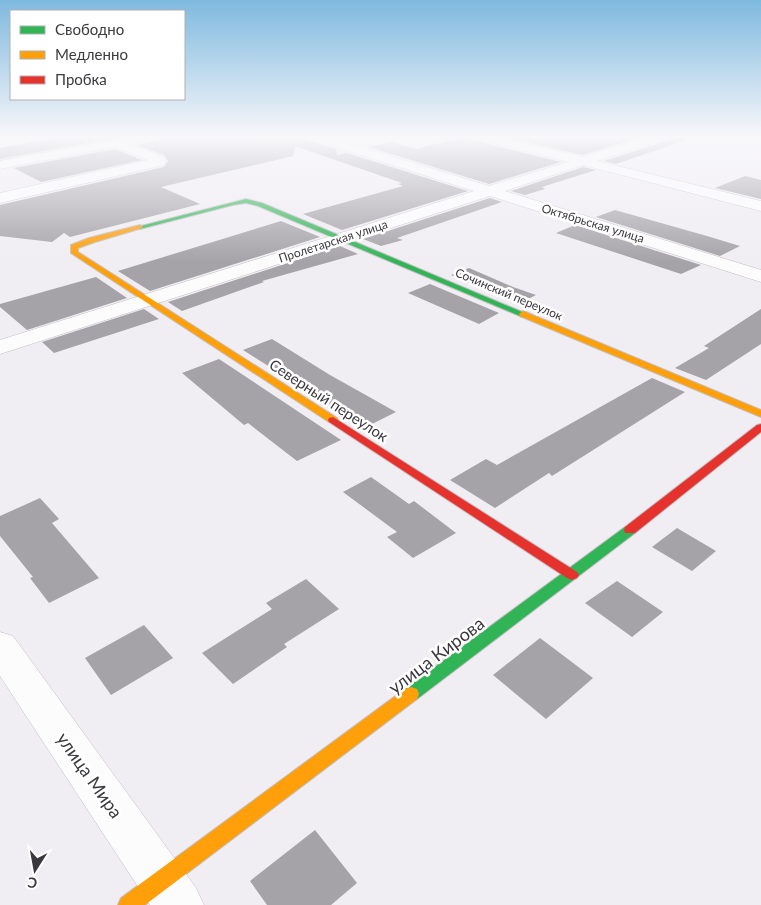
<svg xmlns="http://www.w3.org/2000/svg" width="761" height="905" font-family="Lato,sans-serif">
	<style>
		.building { fill: #a5a3a8 }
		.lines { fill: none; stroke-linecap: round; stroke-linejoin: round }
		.street-casing { stroke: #c1bfc3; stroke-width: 1 }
		.fast-casing { stroke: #c1bfc3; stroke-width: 2 }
		.slow-casing { stroke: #c1bfc3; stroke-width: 2 }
		.jam-casing { stroke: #c1bfc3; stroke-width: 2 }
		.street { fill: #fdfcfd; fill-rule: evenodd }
		.fast { fill: #30b455; fill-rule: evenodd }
		.slow { fill: #ff9f0a; fill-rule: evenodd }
		.jam { fill: #e5322d; fill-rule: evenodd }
		.labels { text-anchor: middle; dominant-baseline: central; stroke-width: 5; stroke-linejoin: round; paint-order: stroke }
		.far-street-label { font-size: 12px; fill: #3c393e; stroke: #fff }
		.street-label { font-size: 15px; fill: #3c393e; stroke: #fff }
		.near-street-label { font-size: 18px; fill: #3c393e; stroke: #fff }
	</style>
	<rect width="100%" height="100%" fill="#f0edf3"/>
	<!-- building -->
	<path class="building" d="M70 135H130L0 159V148Z
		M166 135H303L306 140 336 149 337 155 347 153 468 191 342 230 303 214 403 186 398 184 402 183 295 146 293 156 161 187 200 204 70 237 64 233 52 242 0 236V205L164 167 168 161 164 155 137 145 162 140Z
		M499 135H647L582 155Z
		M673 135H685L686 140 616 164 604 161 670 140Z
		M465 137 492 145 561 162 489 184 369 147 391 142 416 149Z
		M115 149 142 160 41 182 14 168Z
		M583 167 596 170 542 187 545 189 525 195 511 191Z
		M745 176 761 180V199L715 188Z
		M490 198 502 202 397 238 403 240 381 246 363 239Z
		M615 210 707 236 740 246 720 256 596 217Z
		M281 221 320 237 150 291 118 271Z
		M575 225 701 265 681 274 556 233Z
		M340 246 358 254 262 281 264 282 182 311 168 302Z
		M469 268 513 287 536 295 520 303 451 275Z
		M96 277 127 298 27 330 0 307V304Z
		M430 284 499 313 479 324 408 293Z
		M144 309 159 319 54 353 42 342Z
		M761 309V344L706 380 675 368 709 348 704 346Z
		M272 339 330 375 396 412 366 427 243 350Z
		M219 359 341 440 297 461 248 423 244 425 182 373Z
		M652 378 685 392 552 476 549 473 495 508 450 480 486 459 497 465Z
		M371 477 409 504 414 501 456 533 413 558 387 537 397 532 343 492Z
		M40 498 59 519 52 523 99 578 49 603 30 578 33 577 0 536V516Z
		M677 528 716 551 692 571 652 547Z
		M306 579 339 609 284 644 287 647 233 684 202 653 272 609 266 603Z
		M617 581 663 612 632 637 585 603Z
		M144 625 173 658 111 695 85 658Z
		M540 638 593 678 546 719 493 675Z
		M315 830 357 883 331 905H267L250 881Z"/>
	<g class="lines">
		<defs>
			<path id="street" d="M139 135H164L162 138 130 144 163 157 166 162 164 165 0 203V193L148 160 115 147 0 169V161Z
				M305 135H323L489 186 568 162 482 140 480 137 481 135H492L582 157 653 135H671L669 138 597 161 761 201V211L583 165 505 191 761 270V282L490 196 0 354V340L474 191 307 138Z
				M0 632 13 636 196 888 204 905H150L0 676Z"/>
			<path id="fast" d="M246 199 262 203 527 314 523 317 520 316 258 206 246 203 233 205 140 229 137 227Z
				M630 526 635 527 636 530 635 533 417 699 411 701 405 699 403 694 405 689 625 527Z"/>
			<path id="slow" d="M140 225 143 227 142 228 95 242 78 248V252L337 418 338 420 337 422H329L71 253V245L89 238Z
				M523 311 761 410V417L520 316 519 314Z
				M411 687 417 689 419 694 417 699 145 905H118L121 898 405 689Z"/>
			<path id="jam" d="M333 417 577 572 579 575 577 578 572 580 567 578 329 422 328 420 329 418Z
				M761 424V432L635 533H625L624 530 625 527 757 425Z"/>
		</defs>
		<!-- street casing -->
		<use href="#street" class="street-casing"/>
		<!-- fast casing -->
		<use href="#fast" class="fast-casing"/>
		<!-- slow casing -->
		<use href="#slow" class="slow-casing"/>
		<!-- jam casing -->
		<use href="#jam" class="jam-casing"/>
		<!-- street -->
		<use href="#street" class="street"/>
		<!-- fast -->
		<use href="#fast" class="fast"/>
		<!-- slow -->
		<use href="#slow" class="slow"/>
		<!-- jam -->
		<use href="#jam" class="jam"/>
	</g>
	<!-- sky -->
	<linearGradient id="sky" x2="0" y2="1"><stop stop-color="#7fb9df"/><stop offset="0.52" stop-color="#f8f7fa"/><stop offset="1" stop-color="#f8f7fa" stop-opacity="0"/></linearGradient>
	<rect width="761" height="262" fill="url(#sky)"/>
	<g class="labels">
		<!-- far-street labels -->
		<g class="far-street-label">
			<text transform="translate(593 223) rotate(17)">Октябрьская улица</text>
			<text transform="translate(333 241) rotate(-18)">Пролетарская улица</text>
			<text transform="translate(509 294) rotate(23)">Сочинский переулок</text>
		</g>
		<!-- street labels -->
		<g class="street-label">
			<text transform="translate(329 400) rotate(33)">Северный переулок</text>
		</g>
		<!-- near-street labels -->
		<g class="near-street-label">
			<text transform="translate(436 655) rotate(-37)">улица Кирова</text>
			<text transform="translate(90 775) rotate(55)">улица Мира</text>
		</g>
	</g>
	<!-- legend -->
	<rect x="10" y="10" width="175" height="90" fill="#ffffff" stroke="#b1b0b2"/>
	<rect x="20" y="26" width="25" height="8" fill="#30b455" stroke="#b1b0b2"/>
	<text x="55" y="35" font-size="15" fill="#3c393e">Свободно</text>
	<rect x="20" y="51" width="25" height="8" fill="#ff9f0a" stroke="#b1b0b2"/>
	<text x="55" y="60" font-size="15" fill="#3c393e">Медленно</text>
	<rect x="20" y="76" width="25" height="8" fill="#e5322d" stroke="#b1b0b2"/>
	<text x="55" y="85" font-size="15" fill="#3c393e">Пробка</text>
	<!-- north arrow -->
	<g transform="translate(35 870) rotate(191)" stroke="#ffffff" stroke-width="4" paint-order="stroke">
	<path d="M0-4L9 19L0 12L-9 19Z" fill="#3c393e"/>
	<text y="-8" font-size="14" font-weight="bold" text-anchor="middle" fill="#3c393e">С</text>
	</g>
</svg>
